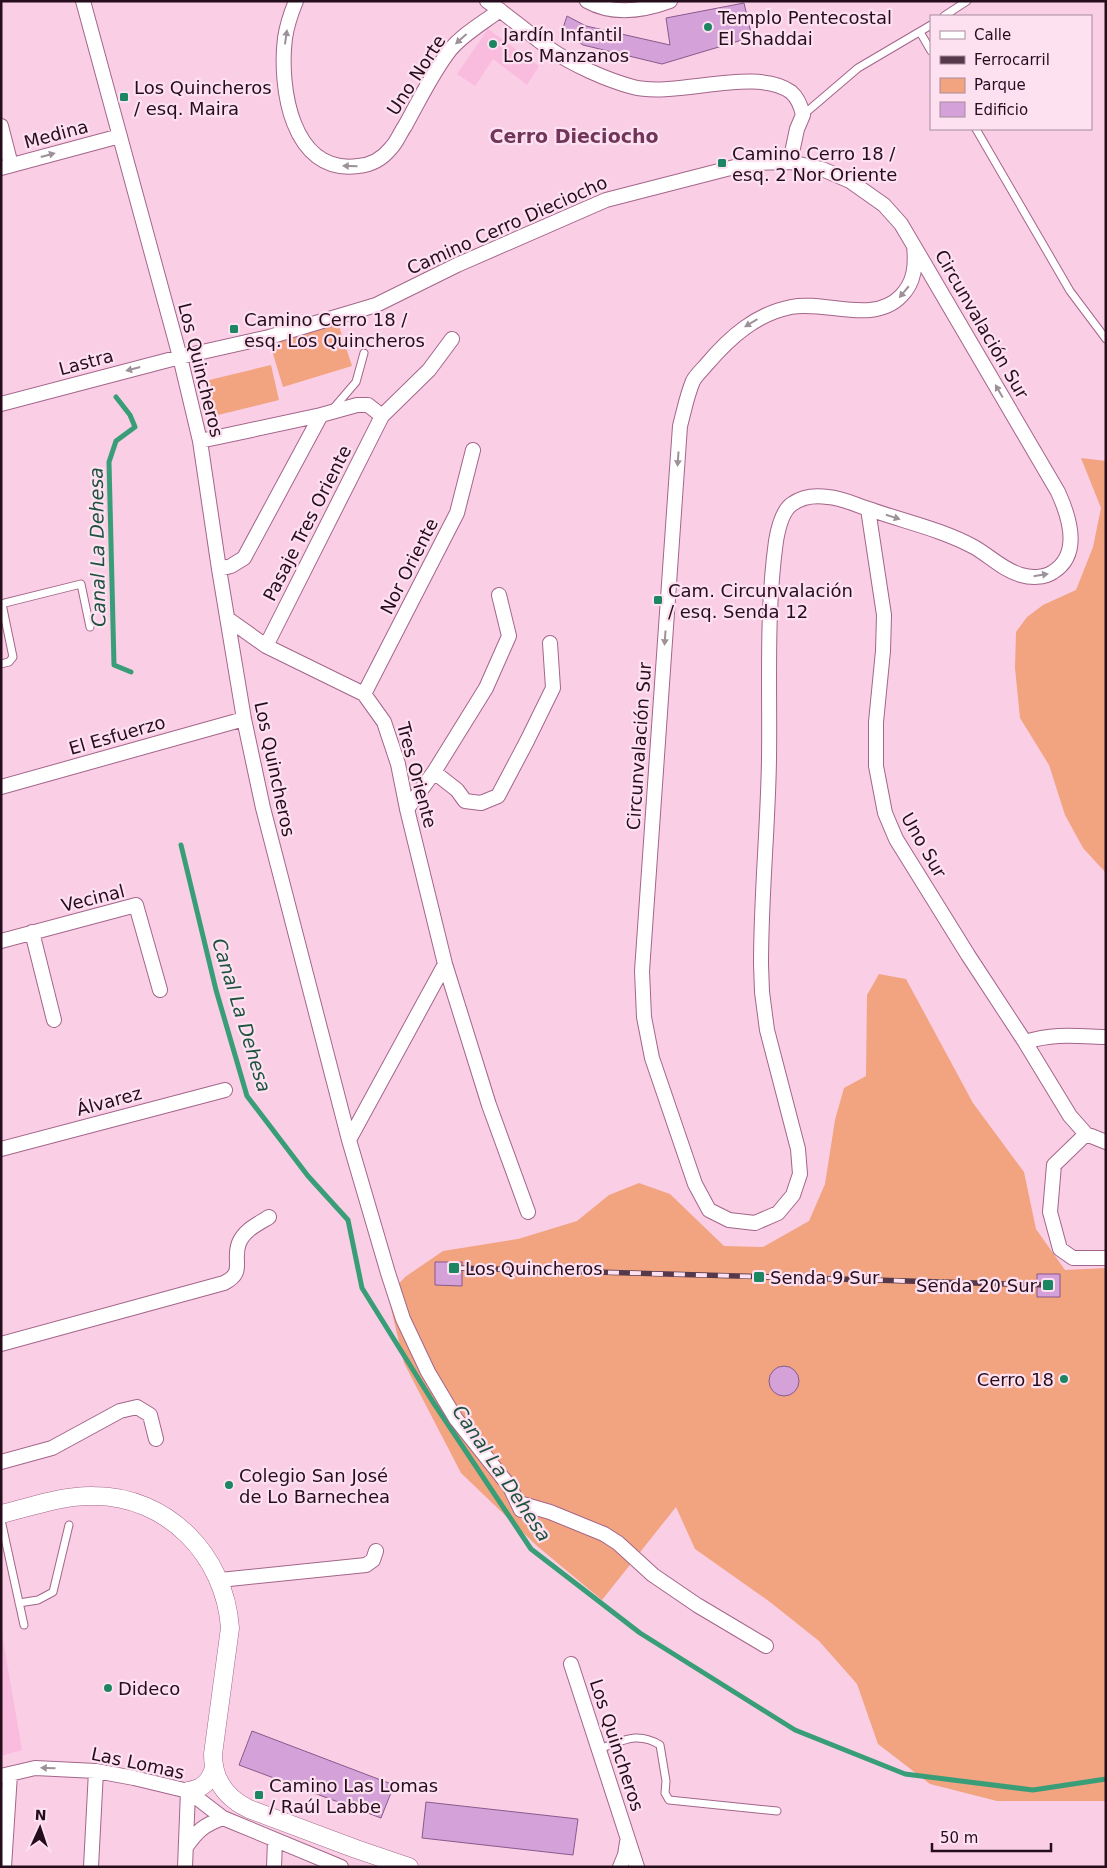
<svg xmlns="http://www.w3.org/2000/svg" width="1107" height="1868" font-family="'DejaVu Sans',sans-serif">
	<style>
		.built { fill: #f9bbde }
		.green { fill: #f2a380 }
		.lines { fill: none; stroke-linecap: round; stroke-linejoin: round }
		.stream { stroke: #399e78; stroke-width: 5 }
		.building { fill: #d4a1d8; stroke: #88598c }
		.service-casing { stroke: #a4658a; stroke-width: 9 }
		.minor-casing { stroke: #a4658a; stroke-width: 16 }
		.tertiary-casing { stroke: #a4658a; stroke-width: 19 }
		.service { stroke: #fff; stroke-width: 7 }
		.minor { stroke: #fff; stroke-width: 14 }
		.tertiary { stroke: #fff; stroke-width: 18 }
		.rail-casing { stroke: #55394a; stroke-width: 5.5 }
		.rail { stroke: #fee1f1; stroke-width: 4; stroke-dasharray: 11; stroke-linecap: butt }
		.oneway { fill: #9d9299 }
		.poi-dot { fill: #1c8561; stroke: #fee1f1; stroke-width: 2 }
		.labels { text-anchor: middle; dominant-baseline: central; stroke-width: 4.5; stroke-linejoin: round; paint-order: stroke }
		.poi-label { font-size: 18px; fill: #250d1c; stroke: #fee1f1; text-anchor: start }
		.street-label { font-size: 18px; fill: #250d1c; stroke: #fee1f1 }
		.neighbourhood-label { font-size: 19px; font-weight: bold; fill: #703559; stroke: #fee1f1 }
		.water-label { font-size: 19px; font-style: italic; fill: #1d533e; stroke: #fee1f1 }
	</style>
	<rect width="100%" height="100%" fill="#facfe6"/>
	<!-- built -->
	<path class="built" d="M488 29 539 66 527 85 493 59 475 86 457 74Z
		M1 1628 22 1750 1 1756Z"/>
	<!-- green -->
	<path class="green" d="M338 323 352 366 283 387 270 344Z
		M271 365 279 400 214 416 205 381Z
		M1081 458 1106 461V873L1083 848 1065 815 1049 765 1020 718 1015 668 1016 632 1027 617 1043 605 1076 590 1093 547 1101 508Z
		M879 974 906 979 973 1103 1024 1172 1036 1229 1065 1270 1106 1268V1801H997L930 1784 878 1744 857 1684 819 1641 770 1602 695 1549 676 1507 602 1600 537 1546 461 1473 404 1363 388 1296 405 1277 443 1251 518 1239 577 1221 609 1195 639 1183 670 1194 724 1246 763 1247 809 1221 825 1184 835 1120 844 1088 866 1076 867 995Z"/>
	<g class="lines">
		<!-- stream -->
		<path class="stream" d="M116 397 130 415 135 427 116 441 109 462 114 665 131 672
			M181 845 216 990 247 1096 308 1176 348 1220 362 1288 433 1402 531 1549 640 1633 795 1730 905 1774 1033 1790 1106 1779"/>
	</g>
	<!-- building -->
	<path class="building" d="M744 3 752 37 662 64 583 45 562 31 567 16 586 26 670 45 666 18Z
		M435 1262H462V1286L435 1285Z
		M1037 1274H1060V1297H1037Z
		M769 1381a15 15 0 1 1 30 0a15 15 0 1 1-30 0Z
		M252 1731 394 1785 381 1818 239 1765Z
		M426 1802 578 1819 573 1855 422 1838Z"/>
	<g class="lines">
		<defs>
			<path id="service" d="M944 16 967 1
				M920 32 931 51
				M803 115 858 68 931 25
				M976 129 1070 291 1106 339
				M332 410 356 382 364 353
				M1 604 81 584 90 627
				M1 664 9 662 13 657 2 604
				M1 1520 24 1625
				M19 1603 38 1600 53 1592 69 1525
				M599 1749C623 1741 637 1731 660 1745L666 1781 665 1793 669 1800 777 1811"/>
			<path id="minor" d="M83 1 180 357 200 441 219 569 244 719 263 808 349 1140 388 1273 403 1319 428 1372 456 1419 510 1487 521 1510
				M296 1C291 13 287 25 285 38 279 86 291 175 358 166 371 165 383 158 391 148 397 142 400 133 405 126 419 101 432 73 450 50 463 34 483 23 500 10
				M487 1C509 16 529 34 550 49 573 65 607 80 633 87 677 98 756 66 791 92 798 98 801 106 803 115L797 129 790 162
				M587 1C612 15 643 11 670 1
				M1 126 11 165
				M1 168 120 136
				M1 404 180 357 269 337 376 305 457 265 606 200 750 163 790 162 822 169 850 181 884 205 901 224 914 246 1058 492C1069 516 1082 554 1053 572 1044 578 1031 578 1021 575 1003 570 990 556 974 547 943 530 906 522 872 510 858 506 843 498 828 497 815 495 803 496 792 504 782 511 778 529 776 541 766 613 770 687 769 759 768 827 761 895 761 964L762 992 767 1030 798 1149 800 1174 793 1195 778 1213 755 1223 729 1220 709 1210 695 1184 652 1058 644 1017 642 971 680 426C684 411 687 395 693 381 696 375 703 369 707 364 730 337 756 314 791 307 826 300 873 325 901 296 915 282 916 264 914 246
				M200 441 321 415 357 405H368L382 416
				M868 509 884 615 883 651 876 722V766L885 813 896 839 968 955 1025 1042 1070 1116 1086 1134 1106 1142
				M219 569 231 566 244 558 321 415
				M228 619 266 646 364 694 384 722 398 764 407 809 445 964 489 1105 528 1212
				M266 646 382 416 429 370 452 339
				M364 694 457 513 473 450
				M434 772 457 790 465 801 481 803 498 796 527 741 553 688 550 643
				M1 787 244 719
				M407 809 434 772 486 688 509 636 499 595
				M32 932 54 1020
				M1 941 136 905 160 990
				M1025 1042C1054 1033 1076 1036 1106 1037
				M1086 1134 1054 1165 1050 1212 1060 1249 1073 1258H1106
				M349 1140 445 964
				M1 1149 225 1090
				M1 1344 224 1283C246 1272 232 1261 239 1243 244 1230 258 1224 269 1217
				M1 1462 52 1448 120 1411 137 1407 150 1415 156 1439
				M519 1503 550 1512 604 1534 618 1543 653 1575 697 1605 766 1646
				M220 1580 366 1565 373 1560 376 1551
				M571 1664 637 1867
				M1 1776 35 1768 96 1771 134 1778 188 1791 223 1818 341 1867
				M186 1847C198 1830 204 1825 223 1818
				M4 1867 10 1774
				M91 1867 96 1771
				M185 1867 188 1791
				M274 1867 275 1840
				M620 1867 625 1855 627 1842"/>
			<path id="tertiary" d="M1 1514C31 1507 63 1495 94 1496 168 1496 225 1556 230 1628L213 1754C213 1780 226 1798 249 1809L356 1849 409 1867
				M188 1791C202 1789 210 1782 214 1768"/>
		</defs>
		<!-- service casing -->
		<use href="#service" class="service-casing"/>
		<!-- minor casing -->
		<use href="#minor" class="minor-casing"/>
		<!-- tertiary casing -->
		<use href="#tertiary" class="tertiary-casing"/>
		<!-- service -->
		<use href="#service" class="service"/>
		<!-- minor -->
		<use href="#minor" class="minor"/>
		<!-- tertiary -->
		<use href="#tertiary" class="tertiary"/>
		<defs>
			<path id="rail" d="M454 1268 1048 1285"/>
		</defs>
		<!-- rail casing -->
		<use href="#rail" class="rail-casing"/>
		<!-- rail -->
		<use href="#rail" class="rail"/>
	</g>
	<!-- one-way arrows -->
	<defs><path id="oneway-solid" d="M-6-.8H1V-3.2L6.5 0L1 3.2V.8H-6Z" transform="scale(1.25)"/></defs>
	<g class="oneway">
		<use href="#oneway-solid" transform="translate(286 37) rotate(-82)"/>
		<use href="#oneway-solid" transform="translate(461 39) rotate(138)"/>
		<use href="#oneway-solid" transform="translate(48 155) rotate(-15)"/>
		<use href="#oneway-solid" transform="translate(350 166) rotate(-179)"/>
		<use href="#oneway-solid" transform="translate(904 292) rotate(130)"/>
		<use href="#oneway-solid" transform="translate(751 323) rotate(149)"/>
		<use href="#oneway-solid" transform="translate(133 369) rotate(165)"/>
		<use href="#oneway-solid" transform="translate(999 391) rotate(-120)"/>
		<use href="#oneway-solid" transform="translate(678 459) rotate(94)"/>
		<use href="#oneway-solid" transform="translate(893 517) rotate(18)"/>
		<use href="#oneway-solid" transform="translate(1041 575) rotate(-9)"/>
		<use href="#oneway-solid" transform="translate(665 638) rotate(94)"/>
		<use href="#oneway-solid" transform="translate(48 1768) rotate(-178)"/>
	</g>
	<!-- markers -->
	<g class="poi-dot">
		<circle cx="708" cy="27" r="5"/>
		<circle cx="493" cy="44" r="5"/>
		<rect x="119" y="92" width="10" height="10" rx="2.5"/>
		<rect x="717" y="158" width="10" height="10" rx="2.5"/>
		<rect x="229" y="324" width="10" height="10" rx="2.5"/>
		<rect x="653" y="595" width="10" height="10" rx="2.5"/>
		<rect x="448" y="1262" width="12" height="12" rx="2.5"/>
		<rect x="753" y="1271" width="12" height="12" rx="2.5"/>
		<rect x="1042" y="1279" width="12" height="12" rx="2.5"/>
		<circle cx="1064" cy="1379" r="5"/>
		<circle cx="229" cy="1485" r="5"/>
		<circle cx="108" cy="1688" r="5"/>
		<rect x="254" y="1790" width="10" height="10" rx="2.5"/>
	</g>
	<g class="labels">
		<!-- poi labels -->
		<g class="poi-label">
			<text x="718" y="17">Templo Pentecostal<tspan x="718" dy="21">El Shaddai</tspan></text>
			<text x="503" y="34">Jardín Infantil<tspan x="503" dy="21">Los Manzanos</tspan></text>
			<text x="134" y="87">Los Quincheros<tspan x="134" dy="21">/ esq. Maira</tspan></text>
			<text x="732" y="153">Camino Cerro 18 /<tspan x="732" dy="21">esq. 2 Nor Oriente</tspan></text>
			<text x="244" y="319">Camino Cerro 18 /<tspan x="244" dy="21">esq. Los Quincheros</tspan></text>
			<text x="668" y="590">Cam. Circunvalación<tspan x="668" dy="21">/ esq. Senda 12</tspan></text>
			<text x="465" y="1268">Los Quincheros</text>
			<text x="770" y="1277">Senda 9 Sur</text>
			<text x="1037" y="1285" text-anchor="end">Senda 20 Sur</text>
			<text x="1054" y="1379" text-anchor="end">Cerro 18</text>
			<text x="239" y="1475">Colegio San José<tspan x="239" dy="21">de Lo Barnechea</tspan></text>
			<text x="118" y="1688">Dideco</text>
			<text x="269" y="1785">Camino Las Lomas<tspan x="269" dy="21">/ Raúl Labbe</tspan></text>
		</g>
		<!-- street labels -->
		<g class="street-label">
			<text transform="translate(416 75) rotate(-57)">Uno Norte</text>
			<text transform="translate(56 134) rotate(-15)">Medina</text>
			<text transform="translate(507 225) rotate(-24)">Camino Cerro Dieciocho</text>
			<text transform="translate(982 324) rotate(60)">Circunvalación Sur</text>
			<text transform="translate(86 362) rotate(-15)">Lastra</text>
			<text transform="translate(201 370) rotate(76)">Los Quincheros</text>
			<text transform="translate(307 523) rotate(-63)">Pasaje Tres Oriente</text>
			<text transform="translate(409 566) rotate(-63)">Nor Oriente</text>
			<text transform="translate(117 735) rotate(-16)">El Esfuerzo</text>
			<text transform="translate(639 746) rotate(-86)">Circunvalación Sur</text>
			<text transform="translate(275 769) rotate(78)">Los Quincheros</text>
			<text transform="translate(417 775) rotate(75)">Tres Oriente</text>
			<text transform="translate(924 845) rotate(60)">Uno Sur</text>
			<text transform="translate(93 898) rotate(-14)">Vecinal</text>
			<text transform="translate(109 1101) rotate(-15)">Álvarez</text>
			<text transform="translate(617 1745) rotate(72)">Los Quincheros</text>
			<text transform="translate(138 1763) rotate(12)">Las Lomas</text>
		</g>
		<!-- neighbourhood labels -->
		<g class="neighbourhood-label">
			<text x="574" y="136">Cerro Dieciocho</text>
		</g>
		<!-- water labels -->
		<g class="water-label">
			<text transform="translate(97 547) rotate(-91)">Canal La Dehesa</text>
			<text transform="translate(242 1015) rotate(73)">Canal La Dehesa</text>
			<text transform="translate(502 1473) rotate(56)">Canal La Dehesa</text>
		</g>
	</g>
	<!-- border -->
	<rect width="1107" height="1868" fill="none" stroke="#250d1c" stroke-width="5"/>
	<!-- legend -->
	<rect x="930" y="15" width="162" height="115" fill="#fee1f1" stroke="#a78c9c"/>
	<rect x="940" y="31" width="25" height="8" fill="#ffffff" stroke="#a78c9c"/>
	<text x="974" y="40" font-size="15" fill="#250d1c">Calle</text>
	<rect x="940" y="56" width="25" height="8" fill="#55394a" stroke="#a78c9c"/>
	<text x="974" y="65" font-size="15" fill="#250d1c">Ferrocarril</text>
	<rect x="940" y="78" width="25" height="15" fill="#f2a380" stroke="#a78c9c"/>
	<text x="974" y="90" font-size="15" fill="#250d1c">Parque</text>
	<rect x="940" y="102" width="25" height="15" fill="#d4a1d8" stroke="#a78c9c"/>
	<text x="974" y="115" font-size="15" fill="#250d1c">Edificio</text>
	<!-- north arrow -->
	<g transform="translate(40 1828) rotate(3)" stroke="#fee1f1" stroke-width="4" paint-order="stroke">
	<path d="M0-4L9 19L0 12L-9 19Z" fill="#250d1c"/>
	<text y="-8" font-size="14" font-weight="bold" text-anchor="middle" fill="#250d1c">N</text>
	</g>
	<!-- scale -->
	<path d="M932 1843v8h119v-8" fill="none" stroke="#250d1c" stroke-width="2.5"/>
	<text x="940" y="1843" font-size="15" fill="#250d1c" stroke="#fee1f1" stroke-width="4" paint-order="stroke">50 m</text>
</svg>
